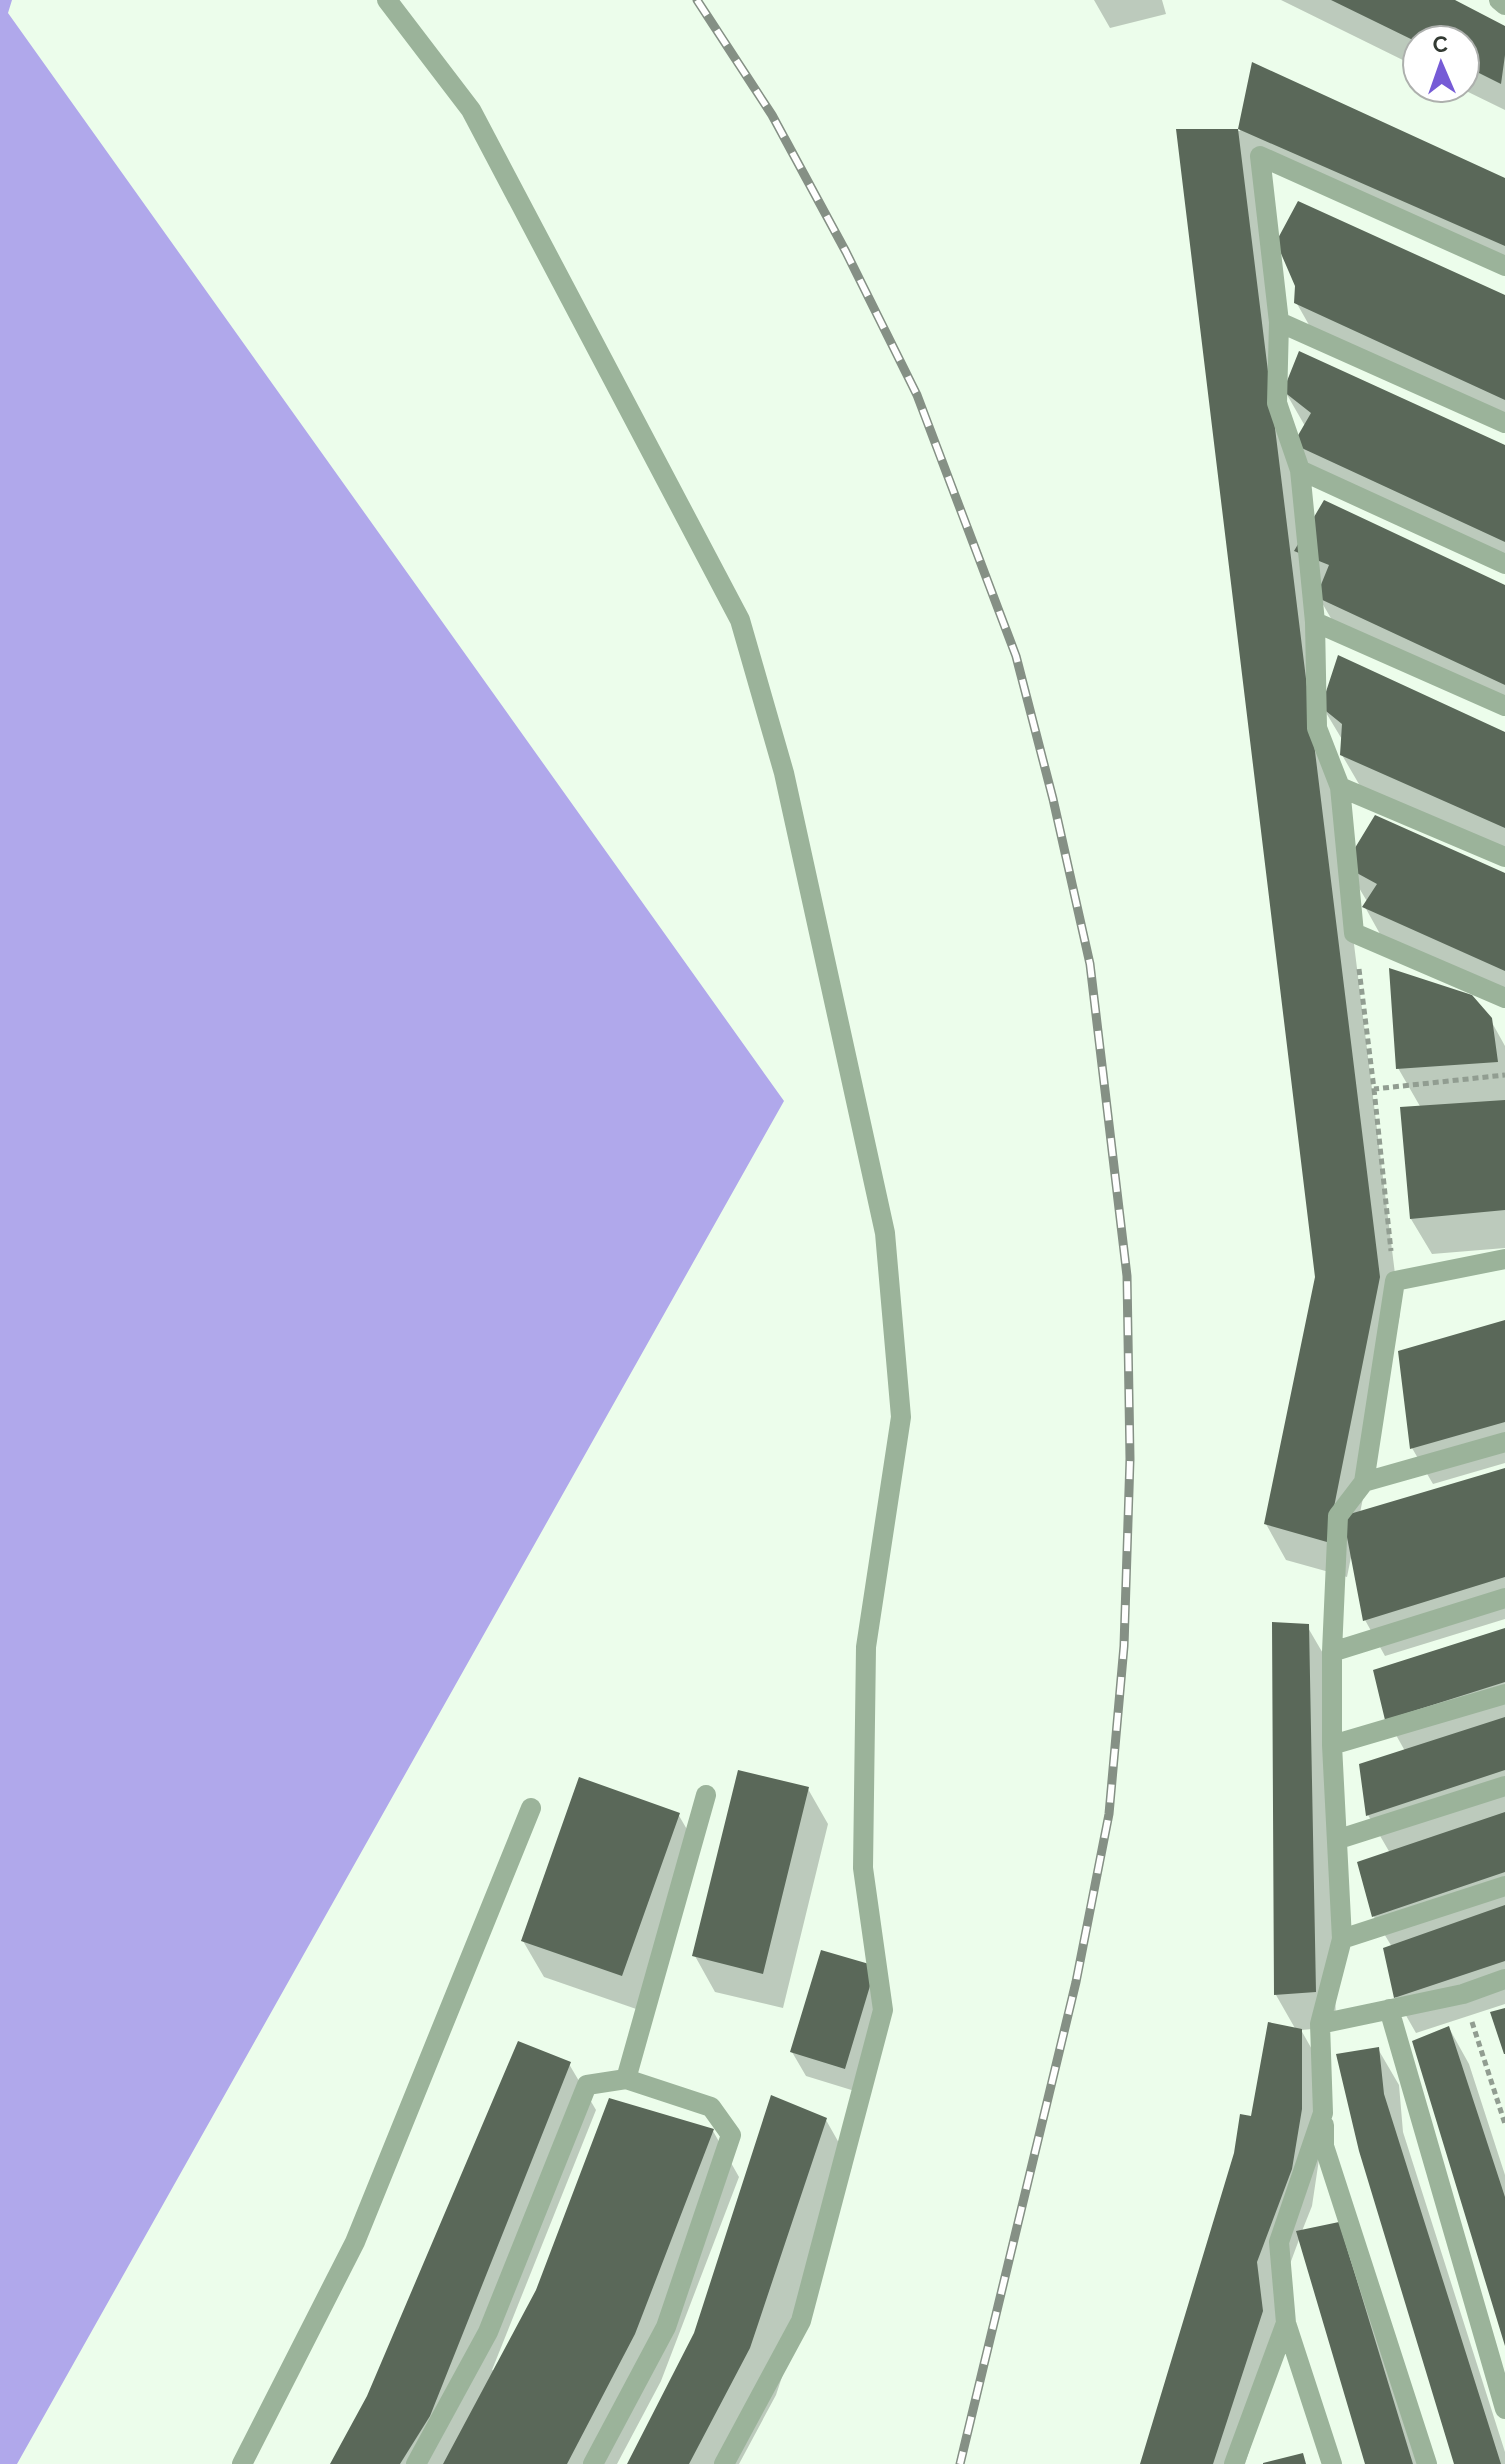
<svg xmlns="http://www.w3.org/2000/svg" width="1505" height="2464" font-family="Raleway,sans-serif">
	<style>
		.forest { fill: #b0a8eb }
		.shadow { fill: #0003 }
		.building { fill: #5a6859 }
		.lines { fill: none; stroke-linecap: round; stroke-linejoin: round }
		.path { stroke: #919d91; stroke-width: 5; stroke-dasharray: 6 4; stroke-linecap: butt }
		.lane { stroke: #9bb39a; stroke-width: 20 }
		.rail-casing { stroke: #859085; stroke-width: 9 }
		.rail { stroke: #fff; stroke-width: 6; stroke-dasharray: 18; stroke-linecap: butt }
	</style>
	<rect width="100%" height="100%" fill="#ecfdeb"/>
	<!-- forest -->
	<path class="forest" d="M0 0H12L8 13 784 1101 17 2464H0Z"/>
	<!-- shadow -->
	<path class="shadow" d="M1094 0H1162L1166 14 1110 28Z
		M1281 0H1450L1505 28V110L1460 88H1465V40H1417V67Z
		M1253 64 1505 181V272L1258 163 1286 390 1505 447V567L1316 479 1295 444 1305 426 1286 393 1304 538 1505 587V710L1339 632 1318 596 1324 703 1505 734V854L1363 791 1342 755 1343 741 1325 711 1400 1314 1360 1513 1505 1471V1619L1385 1656 1365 1620 1352 1552 1347 1577 1286 1560 1266 1524 1317 1277 1178 131H1240Z
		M1297 286 1505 297V425L1317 339 1296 302Z
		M1346 866 1505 875V997L1385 943 1365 907 1368 903Z
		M1490 1019 1505 1046V1248L1432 1254 1411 1219 1421 1108 1398 1068Z
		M1505 1322V1463L1433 1484 1412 1448Z
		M1307 1626 1328 1662 1336 2027 1301 2030 1322 2067 1321 2146 1312 2206 1302 2231 1338 2224 1421 2464H1367L1300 2237 1277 2299 1282 2348 1245 2464H1142L1253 2118 1296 2030 1276 1995Z
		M1505 1630V2004L1416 2033 1396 1998 1385 1950 1392 1947 1374 1917 1360 1863 1390 1853 1368 1815 1405 1751 1387 1719Z
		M808 1789 828 1824 783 2008 715 1992 695 1956Z
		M678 1814 699 1850 642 2011 544 1977 523 1941Z
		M822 1952 888 1992 858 2092 806 2076 792 2052Z
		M1449 2028 1469 2064 1505 2175V2342Z
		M1378 2049 1399 2085 1403 2132 1505 2452V2464H1456L1361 2151Z
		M569 2064 596 2110 492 2370 495 2371 713 2131 739 2177 661 2381 617 2464H332Z
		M826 2120 852 2166 776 2395 739 2464H629Z"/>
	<!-- building -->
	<path class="building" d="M1331 0H1455L1505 26V55L1501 84 1465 66V40H1417V42Z
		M1252 62 1505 178V246L1238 129Z
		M1176 129H1238L1380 1277 1327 1542 1264 1524 1315 1277Z
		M1298 201 1505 295V400L1294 303 1295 286 1276 242Z
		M1299 351 1505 445V542L1293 444 1311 413 1283 391Z
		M1324 500 1505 585V685L1316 597 1329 565 1294 551Z
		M1338 655 1505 732V828L1340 755 1342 724 1321 707Z
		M1375 815 1505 873V971L1362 907 1377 884 1344 866Z
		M1389 968 1472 995 1492 1018 1498 1062 1396 1069Z
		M1505 1100V1210L1410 1219 1400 1107Z
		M1505 1320V1422L1410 1449 1398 1351Z
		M1505 1468V1577L1363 1621 1343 1516Z
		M1272 1622 1309 1624 1316 1992 1274 1995Z
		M1505 1628V1682L1385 1720 1373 1670Z
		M1505 1717V1770L1366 1816 1359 1764Z
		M738 1770 809 1787 763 1974 692 1956Z
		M579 1777 680 1813 622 1976 521 1941Z
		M1505 1812V1872L1372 1917 1357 1862Z
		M1505 1905V1961L1394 1998 1383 1948Z
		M821 1950 876 1966 845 2069 790 2052Z
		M1505 2008V2054H1504L1490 2012Z
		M1268 2022 1302 2029V2109L1292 2169 1257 2262 1263 2311 1213 2464H1140L1234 2153 1240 2114 1251 2116Z
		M1449 2026 1505 2197V2346L1412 2041Z
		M518 2041 571 2062 430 2416 400 2464H330L367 2396Z
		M1379 2047 1384 2094 1501 2464H1454L1359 2151 1336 2054Z
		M771 2095 827 2118 750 2348 689 2464H627L694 2333Z
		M609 2098 714 2129 635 2334 567 2464H443L536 2290Z
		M1339 2222 1413 2464H1365L1296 2231Z
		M1303 2453 1306 2464H1263V2463Z"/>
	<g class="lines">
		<!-- path -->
		<path class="path" d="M1359 969 1374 1089 1505 1075
			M1374 1089 1391 1251
			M1472 2022 1505 2124"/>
		<!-- lane -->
		<path class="lane" d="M387 0 471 110 740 620 784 773 885 1233 901 1417 866 1647 863 1868 883 2010 801 2321 724 2464
			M1499 0 1505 5
			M1505 266 1260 156 1279 322 1277 403 1300 470 1315 622 1317 728 1340 787 1354 933 1505 998
			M1279 322 1505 423
			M1300 470 1505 564
			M1315 622 1505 706
			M1340 787 1505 857
			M1364 1482 1505 1442
			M1332 1652 1505 1598
			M1332 1745 1505 1694
			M1339 1839 1505 1786
			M1342 1939 1505 1886
			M1389 2009 1505 2409
			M1320 2024 1463 1994 1505 1979
			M626 2079 706 1795
			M1324 2125V2146L1427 2464
			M1286 2323 1332 2464
			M242 2464 355 2242 531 1808
			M416 2464 488 2332 587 2085 626 2079 711 2107 731 2135 666 2327 593 2464
			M1234 2464 1286 2323 1279 2242 1323 2113 1320 2024 1342 1939 1332 1745V1652L1338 1516 1364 1482 1395 1281 1505 1259"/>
		<defs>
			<path id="rail" d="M697 0 772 115 846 252 917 395 1016 656 1053 799 1090 964 1127 1276 1130 1459 1124 1646 1109 1814 1076 1982 960 2464"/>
		</defs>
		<!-- rail casing -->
		<use href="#rail" class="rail-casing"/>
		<!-- rail -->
		<use href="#rail" class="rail"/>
	</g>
	<!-- north arrow -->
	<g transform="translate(1441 64) rotate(358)"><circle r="38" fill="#ffffff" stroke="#adb0ad" stroke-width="2"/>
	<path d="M0-6L14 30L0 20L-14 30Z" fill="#765bd6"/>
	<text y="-12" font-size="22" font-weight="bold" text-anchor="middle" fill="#333a33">С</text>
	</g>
</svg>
